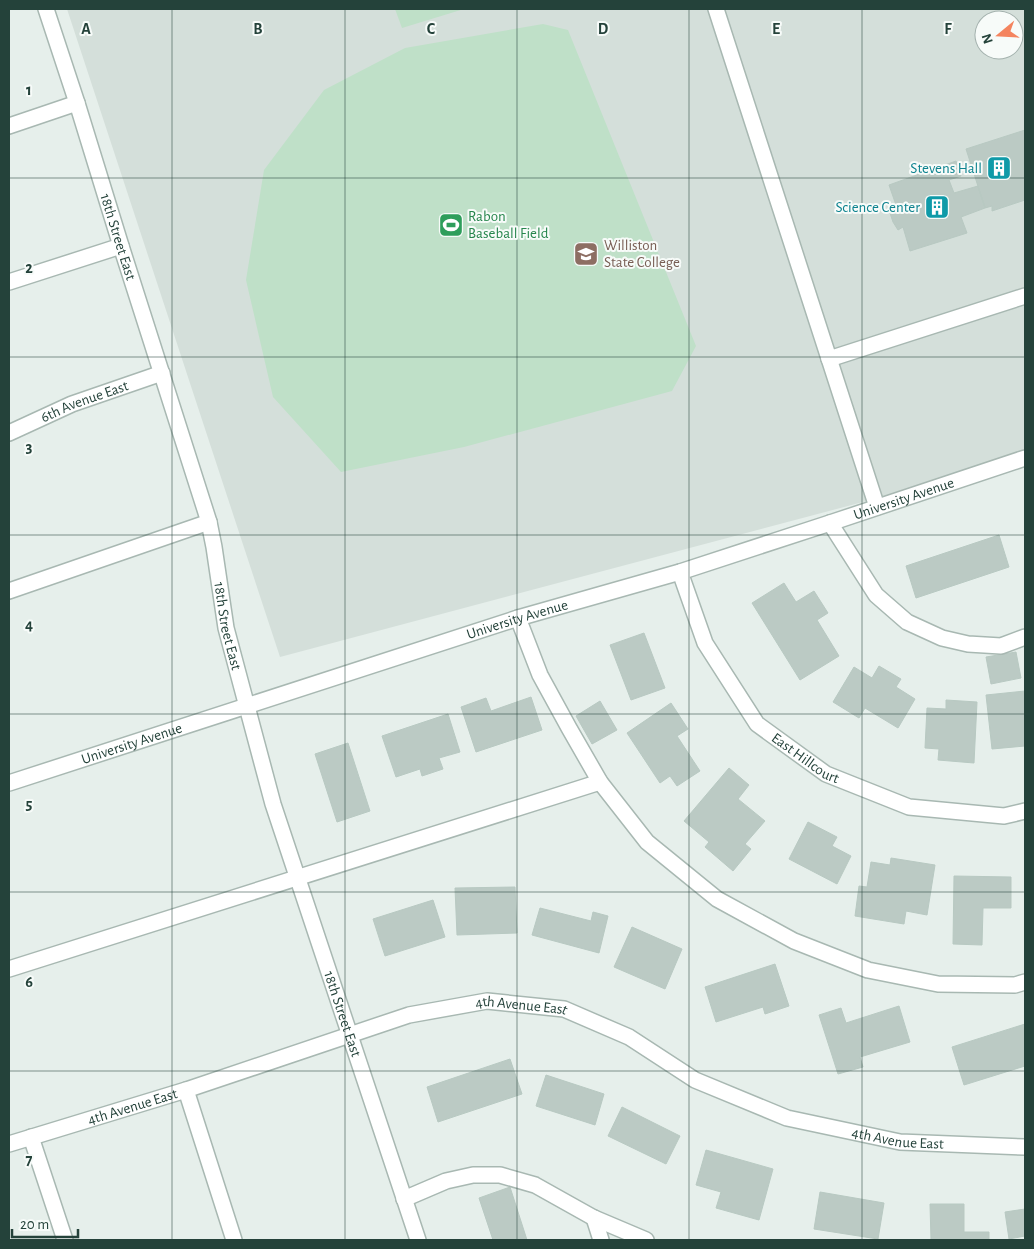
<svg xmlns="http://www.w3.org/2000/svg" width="1034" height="1249" font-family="'Alegreya Sans',sans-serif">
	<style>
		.built { fill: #d4dfda; fill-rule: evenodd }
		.green { fill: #bfe0c8 }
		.building { fill: #bbcac4; stroke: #b8c9c2 }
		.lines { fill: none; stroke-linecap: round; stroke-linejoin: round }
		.minor-casing { stroke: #a8b8b2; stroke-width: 18 }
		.minor { stroke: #fff; stroke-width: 15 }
		.grid { fill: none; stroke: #24423a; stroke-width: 1; stroke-opacity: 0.55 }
		.labels { text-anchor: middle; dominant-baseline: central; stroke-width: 4; stroke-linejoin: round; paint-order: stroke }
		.culture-label { font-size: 15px; fill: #0d838f; stroke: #f7fbf9; text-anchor: end }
		.leisure-label { font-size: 15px; fill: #27864d; stroke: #f7fbf9; text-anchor: start }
		.street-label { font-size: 15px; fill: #24423a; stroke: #f7fbf9 }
		.education-label { font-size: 15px; fill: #785e54; stroke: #f7fbf9; text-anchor: start }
		.grid-label { font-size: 16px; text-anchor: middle; font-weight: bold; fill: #24423a; stroke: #f7fbf9; stroke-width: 4; stroke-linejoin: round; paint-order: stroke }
	</style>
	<rect width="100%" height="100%" fill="#e6efeb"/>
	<!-- built -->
	<path class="built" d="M67 9H1025V458L1002 465 280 657ZM984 20H1014V50H984Z"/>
	<!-- green -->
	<path class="green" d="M395 9H464L402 28Z
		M543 24 568 30 696 346 672 391 464 447 341 472 273 397 246 280 264 170 324 90 405 48Z"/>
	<!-- building -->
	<path class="building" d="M1025 130V200L992 211V206L985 208 966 149Z
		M956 161 961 176 949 180 954 193 978 186 985 208 961 217 967 233 910 251 903 227 898 230 893 222 890 213V205H896L889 185Z
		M999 535 1009 567 916 598 906 566Z
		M784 583 796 602 814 591 828 613 817 620 839 656 800 680 752 603Z
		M644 633 665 688 631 700 610 645Z
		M1016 652 1021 678 991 684 986 657Z
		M879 666 901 679 896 687 915 699 898 728 865 708 859 718 833 702 854 667 872 678Z
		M1025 691V746L992 749 986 695Z
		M531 697 542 730 476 752 461 707 486 698 491 711Z
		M946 700 977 702 974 763 938 760 939 749 925 748 927 708 946 709Z
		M600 701 617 730 592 744 576 716Z
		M671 703 688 729 677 736 700 771 677 786 670 776 660 783 627 733Z
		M448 714 460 752 439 758 443 769 422 776 420 769 396 777 382 736Z
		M348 743 370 811 337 822 315 754Z
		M729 768 749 785 738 799 765 821 745 844 751 849 733 871 705 847 709 842 684 821Z
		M808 822 837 837 832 846 851 856 837 884 789 859Z
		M891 858 935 865 927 915 906 911 904 924 855 916 859 886 867 887 871 862 890 865Z
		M954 876 1011 877V908H983L982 945 953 944Z
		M515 887 517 933 457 935 455 888Z
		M433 900 445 937 385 956 373 919Z
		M540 908 591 921 593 912 608 916 599 953 532 935Z
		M632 927 682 949 665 989 614 967Z
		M775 964 789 1006 765 1014 763 1007 716 1022 705 987Z
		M899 1006 910 1042 860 1057 863 1067 838 1074 819 1015 841 1008 846 1023Z
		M1025 1024V1066L964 1085 952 1047Z
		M510 1059 522 1094 438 1122 427 1087Z
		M546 1075 604 1094 595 1125 536 1106Z
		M622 1107 680 1136 666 1164 608 1136Z
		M706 1150 773 1169 759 1220 716 1208 721 1192 696 1185Z
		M510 1187 527 1240H493L479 1198Z
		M820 1192 884 1203 878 1239 814 1229Z
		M930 1204H964V1232H989V1240H931Z
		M1025 1209V1236L1009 1239 1005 1212Z"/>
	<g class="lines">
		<defs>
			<g id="minor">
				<path id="s1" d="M46 9 77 103 121 246 209 522 214 547 226 628 273 804 418 1240"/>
				<path d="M716 9 877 507"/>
				<path d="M9 126 77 103"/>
				<path d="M9 282 121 246"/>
				<path d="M829 359 1025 296"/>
				<path id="s2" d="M9 433 72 404 162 373"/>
				<path d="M830 523 876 595 907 622 942 638 968 644 1001 646 1025 637"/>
				<path id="s3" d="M680 572 705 643 757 724 826 774 909 807 1004 816 1025 811"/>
				<path d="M9 591 209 522"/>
				<path d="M518 618 540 675 569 728 600 782 647 842 717 899 794 941 868 970 938 984 1015 985 1025 982"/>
				<path id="s4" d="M9 783 518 618 680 572 830 523 1025 458"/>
				<path d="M9 969 600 782"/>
				<path d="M186 1090 234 1240"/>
				<path d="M31 1137 65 1240"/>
				<path id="s5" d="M9 1144 186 1090 409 1015 487 1001 564 1009 629 1037 695 1080 787 1118 900 1142 1025 1147"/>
				<path d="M404 1199 446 1181 473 1175H500L535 1185 594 1218 646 1240"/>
				<path d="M594 1218 601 1240"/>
			</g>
		</defs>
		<!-- minor casing -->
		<use href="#minor" class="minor-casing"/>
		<!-- minor -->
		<use href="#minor" class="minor"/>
	</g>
	<!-- grid -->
	<path class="grid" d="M172 9V1240M345 9V1240M517 9V1240M689 9V1240M862 9V1240M9 178H1025M9 357H1025M9 535H1025M9 714H1025M9 892H1025M9 1071H1025"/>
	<!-- icons -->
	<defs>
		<symbol id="building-square" viewBox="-11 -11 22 22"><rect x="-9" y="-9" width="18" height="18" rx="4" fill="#0f9aa8" stroke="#f7fbf9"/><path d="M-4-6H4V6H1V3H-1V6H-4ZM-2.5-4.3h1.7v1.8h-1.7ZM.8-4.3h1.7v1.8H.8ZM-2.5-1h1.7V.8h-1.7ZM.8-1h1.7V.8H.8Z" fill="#fff"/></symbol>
		<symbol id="stadium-square" viewBox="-11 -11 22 22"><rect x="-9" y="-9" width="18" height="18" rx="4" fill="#2e9e5b" stroke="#f7fbf9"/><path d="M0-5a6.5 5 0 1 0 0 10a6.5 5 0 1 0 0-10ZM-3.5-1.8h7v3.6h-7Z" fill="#fff"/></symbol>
		<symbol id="university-square" viewBox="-11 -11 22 22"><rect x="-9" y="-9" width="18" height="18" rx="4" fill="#8d6e63" stroke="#f7fbf9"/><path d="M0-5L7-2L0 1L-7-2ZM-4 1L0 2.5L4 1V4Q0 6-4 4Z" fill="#fff"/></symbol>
	</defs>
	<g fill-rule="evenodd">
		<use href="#building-square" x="985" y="154" width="28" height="28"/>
		<use href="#building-square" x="923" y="193" width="28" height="28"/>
		<use href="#stadium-square" x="437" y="211" width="28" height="28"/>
		<use href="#university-square" x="572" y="240" width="28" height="28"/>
	</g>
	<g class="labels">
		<!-- culture labels -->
		<g class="culture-label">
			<text x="982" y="168">Stevens Hall</text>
			<text x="920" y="207">Science Center</text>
		</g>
		<!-- leisure labels -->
		<g class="leisure-label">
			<text x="468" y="216">Rabon<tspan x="468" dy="17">Baseball Field</tspan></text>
		</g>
		<!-- street labels -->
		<g class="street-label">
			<text stroke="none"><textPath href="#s1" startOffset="239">18th Street East</textPath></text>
			<text stroke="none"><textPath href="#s2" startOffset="82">6th Avenue East</textPath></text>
			<text stroke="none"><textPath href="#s4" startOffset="939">University Avenue</textPath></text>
			<text stroke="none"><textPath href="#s4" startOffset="534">University Avenue</textPath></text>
			<text stroke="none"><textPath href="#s1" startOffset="644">18th Street East</textPath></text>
			<text stroke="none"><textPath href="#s4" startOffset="129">University Avenue</textPath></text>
			<text stroke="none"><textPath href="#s3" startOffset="231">East Hillcourt</textPath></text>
			<text stroke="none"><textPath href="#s5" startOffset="534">4th Avenue East</textPath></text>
			<text stroke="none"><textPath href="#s1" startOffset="1049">18th Street East</textPath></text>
			<text stroke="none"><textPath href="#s5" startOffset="129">4th Avenue East</textPath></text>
			<text stroke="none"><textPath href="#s5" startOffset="939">4th Avenue East</textPath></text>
		</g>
		<!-- education labels -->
		<g class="education-label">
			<text x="604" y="245">Williston<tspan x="604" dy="17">State College</tspan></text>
		</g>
	</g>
	<g class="grid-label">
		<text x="86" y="34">A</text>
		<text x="258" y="34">B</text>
		<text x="431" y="34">C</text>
		<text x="603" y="34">D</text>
		<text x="776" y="34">E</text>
		<text x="948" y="34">F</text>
		<text x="29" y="95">1</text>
		<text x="29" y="273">2</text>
		<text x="29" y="452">3</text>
		<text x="29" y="630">4</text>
		<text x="29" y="809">5</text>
		<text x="29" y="987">6</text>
		<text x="29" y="1165">7</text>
	</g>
	<!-- border -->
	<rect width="1034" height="1249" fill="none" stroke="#24423a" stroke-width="20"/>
	<!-- north arrow -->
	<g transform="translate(999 35) rotate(252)"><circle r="24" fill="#f7fbf9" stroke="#a3b1ad"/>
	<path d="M0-4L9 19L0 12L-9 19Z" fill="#f4845f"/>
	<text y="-8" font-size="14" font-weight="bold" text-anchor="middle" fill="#24423a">N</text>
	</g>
	<!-- scale -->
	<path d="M12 1229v8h66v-8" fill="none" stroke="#24423a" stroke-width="2.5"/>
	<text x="20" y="1229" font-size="15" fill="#24423a" stroke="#f7fbf9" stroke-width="4" paint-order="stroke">20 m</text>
</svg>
